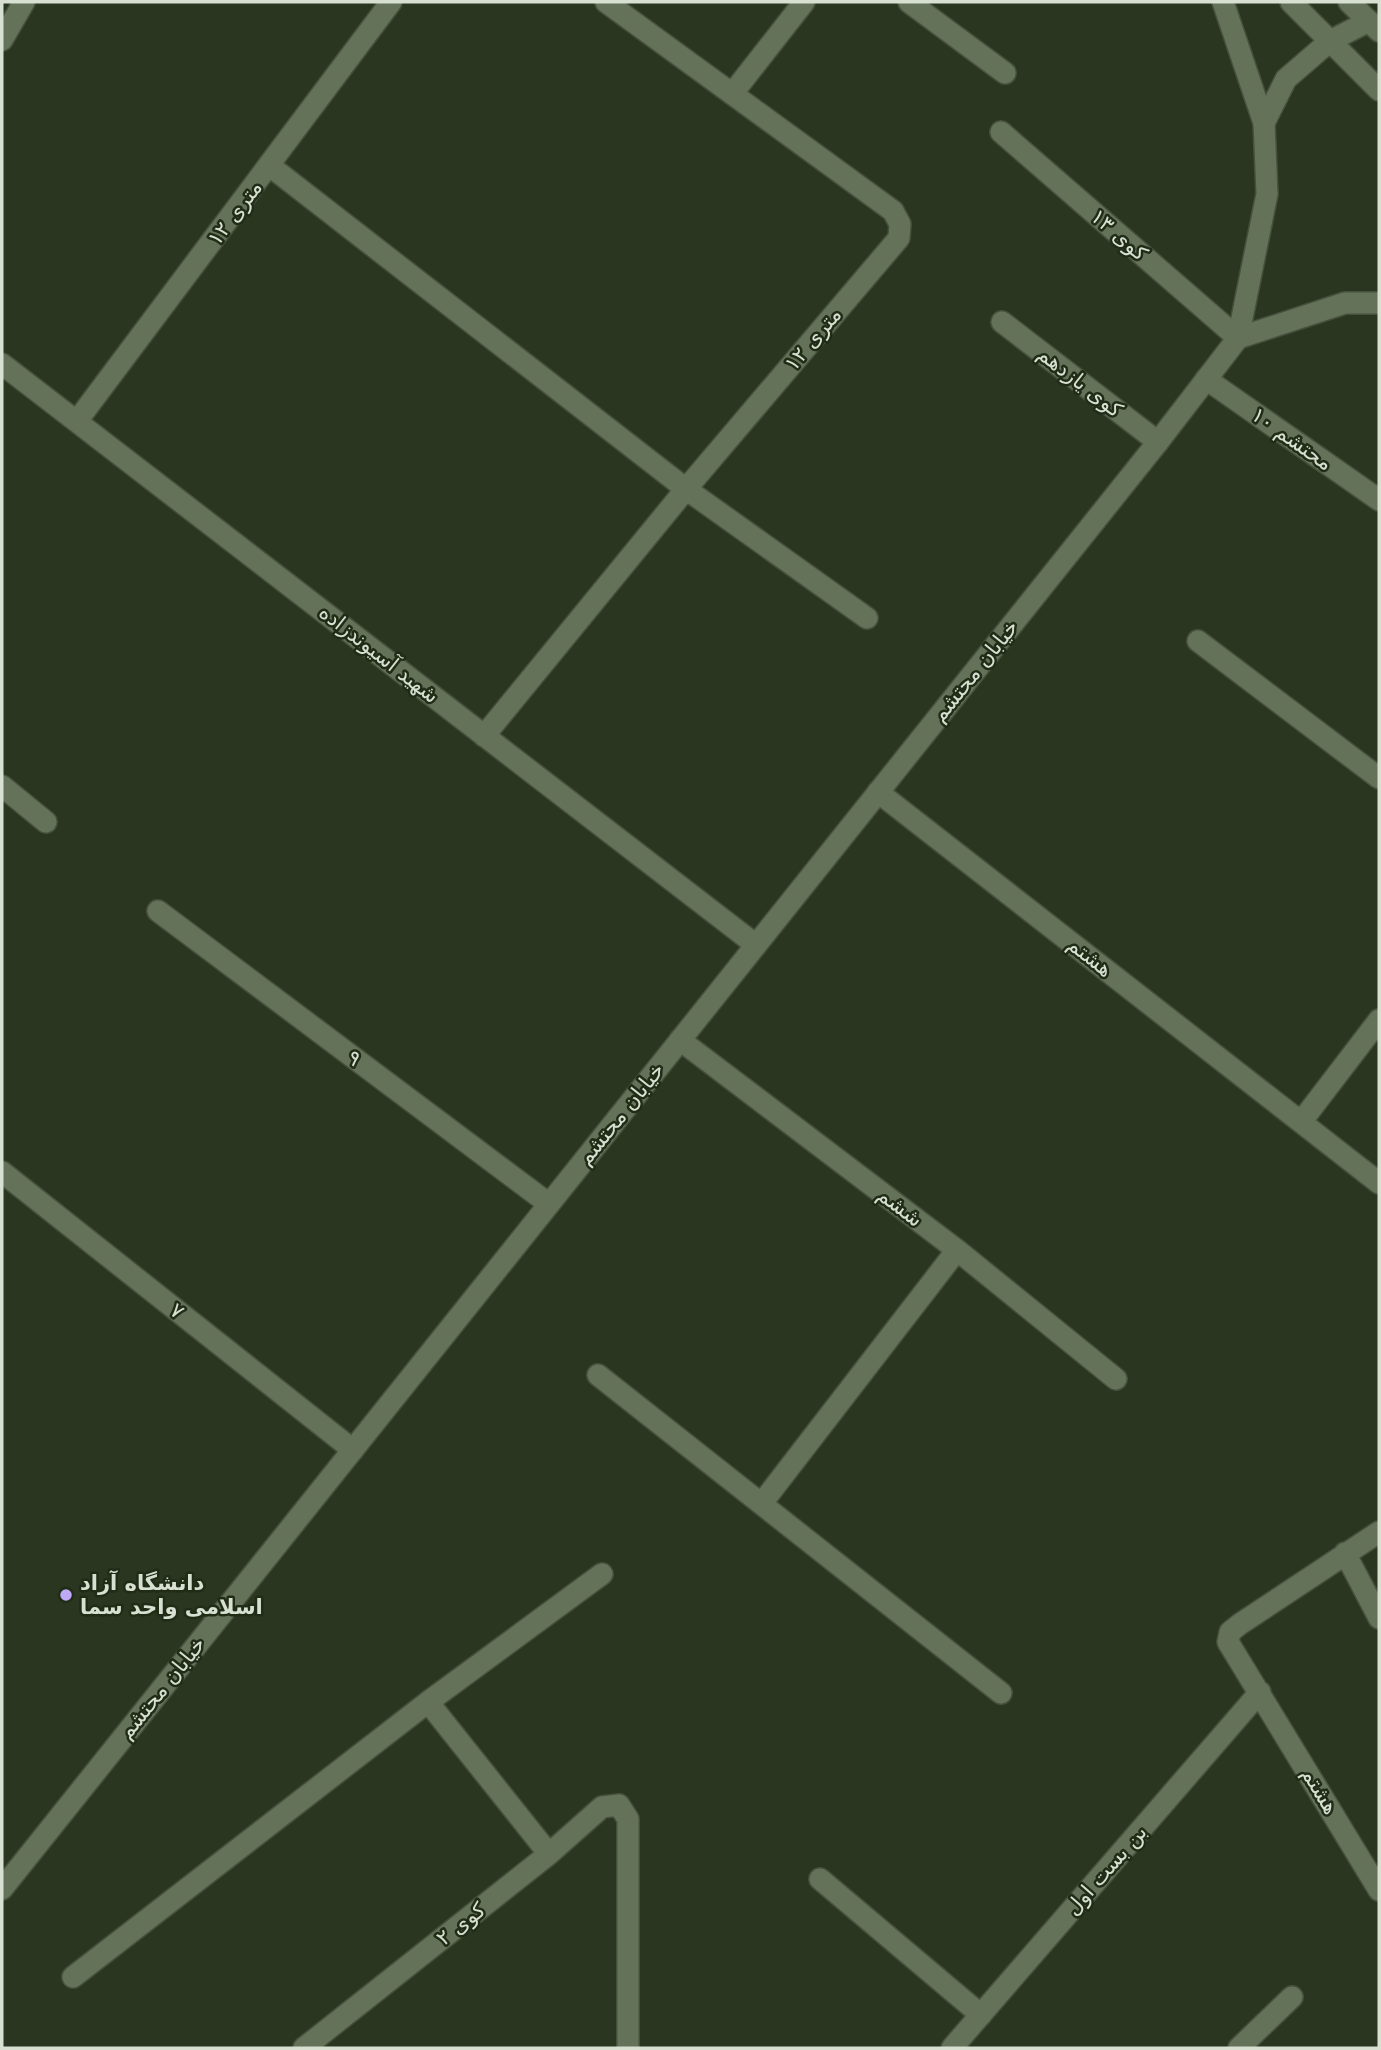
<svg xmlns="http://www.w3.org/2000/svg" width="1381" height="2050" font-family="'DejaVu Sans',Cairo,sans-serif">
	<style>
		.lines { fill: none; stroke-linecap: round; stroke-linejoin: round }
		.service-casing { stroke: #46503d; stroke-width: 24 }
		.minor-casing { stroke: #46503d; stroke-width: 24 }
		.tertiary-casing { stroke: #46503d; stroke-width: 24 }
		.secondary-casing { stroke: #46503d; stroke-width: 24 }
		.service { stroke: #647259; stroke-width: 21 }
		.minor { stroke: #647259; stroke-width: 21 }
		.tertiary { stroke: #647259; stroke-width: 21 }
		.secondary { stroke: #647259; stroke-width: 21 }
		.poi-dot { fill: #bda9f5; stroke: #212c16; stroke-width: 2.5 }
		.labels { text-anchor: middle; dominant-baseline: central; stroke-width: 5; stroke-linejoin: round; paint-order: stroke }
		.street-label { font-size: 21px; fill: #d8e0d2; stroke: #212c16 }
		.poi-label { font-size: 21px; font-weight: bold; fill: #d8e0d2; stroke: #212c16; text-anchor: start }
	</style>
	<rect width="100%" height="100%" fill="#2a3620"/>
	<g class="lines">
		<defs>
			<path id="service" d="M1001 132 1238 338"/>
			<path id="minor" d="M909 2 1005 73
				M2 40 24 2
				M732 94 804 2
				M270 166 686 489 867 618
				M1002 322 1158 442
				M2 364 756 945
				M1206 379 1379 500
				M77 421 391 2
				M1198 641 1379 778
				M484 736 686 489 899 238 900 224 893 211 606 2
				M2 786 46 822
				M878 792 1379 1183
				M158 911 549 1204
				M680 1040 957 1250 1116 1379
				M1301 1122 1379 1020
				M2 1172 353 1450
				M598 1375 1001 1693
				M762 1503 957 1250
				M1379 1532 1240 1624 1230 1632 1228 1642 1379 1890
				M1345 1553 1379 1618
				M428 1702 549 1854
				M820 1879 981 2015
				M73 1977 428 1702 602 1574
				M304 2048 549 1854 602 1807 619 1805 628 1819V2048
				M952 2048 1260 1692
				M1239 2048 1292 1997"/>
			<path id="tertiary" d="M1238 338 1345 303H1379
				M2 1889 1158 442 1238 338 1267 194 1264 123 1223 2"/>
			<path id="secondary" d="M1291 2 1379 90
				M1349 2 1379 31
				M1264 123 1286 79 1330 41 1369 21"/>
		</defs>
		<!-- service casing -->
		<use href="#service" class="service-casing"/>
		<!-- minor casing -->
		<use href="#minor" class="minor-casing"/>
		<!-- tertiary casing -->
		<use href="#tertiary" class="tertiary-casing"/>
		<!-- secondary casing -->
		<use href="#secondary" class="secondary-casing"/>
		<!-- service -->
		<use href="#service" class="service"/>
		<!-- minor -->
		<use href="#minor" class="minor"/>
		<!-- tertiary -->
		<use href="#tertiary" class="tertiary"/>
		<!-- secondary -->
		<use href="#secondary" class="secondary"/>
	</g>
	<!-- markers -->
	<circle class="poi-dot" cx="66" cy="1595" r="7"/>
	<g class="labels">
		<!-- street labels -->
		<g class="street-label">
			<text transform="translate(235 213) rotate(-53)">۱۲ متری</text>
			<text transform="translate(1119 235) rotate(41)">کوی ۱۳</text>
			<text transform="translate(813 339) rotate(-50)">۱۲ متری</text>
			<text transform="translate(1080 382) rotate(38)">کوی یازدهم</text>
			<text transform="translate(1292 439) rotate(35)">محتشم ۱۰</text>
			<text transform="translate(379 654) rotate(38)">شهید آسیوندزاده</text>
			<text transform="translate(975 671) rotate(-51)">خیابان محتشم</text>
			<text transform="translate(1090 957) rotate(38)">هشتم</text>
			<text transform="translate(354 1058) rotate(37)">۹</text>
			<text transform="translate(621 1114) rotate(-51)">خیابان محتشم</text>
			<text transform="translate(900 1207) rotate(37)">ششم</text>
			<text transform="translate(177 1311) rotate(38)">۷</text>
			<text transform="translate(162 1688) rotate(-51)">خیابان محتشم</text>
			<text transform="translate(1320 1791) rotate(59)">هشتم</text>
			<text transform="translate(1106 1870) rotate(-49)">بن بست اول</text>
			<text transform="translate(461 1924) rotate(-38)">کوی ۲</text>
		</g>
		<!-- poi labels -->
		<g class="poi-label">
			<text x="80" y="1583">دانشگاه آزاد<tspan x="80" dy="24">اسلامی واحد سما</tspan></text>
		</g>
	</g>
	<!-- border -->
	<rect width="1381" height="2050" fill="none" stroke="#d8e0d2" stroke-width="7"/>
</svg>
